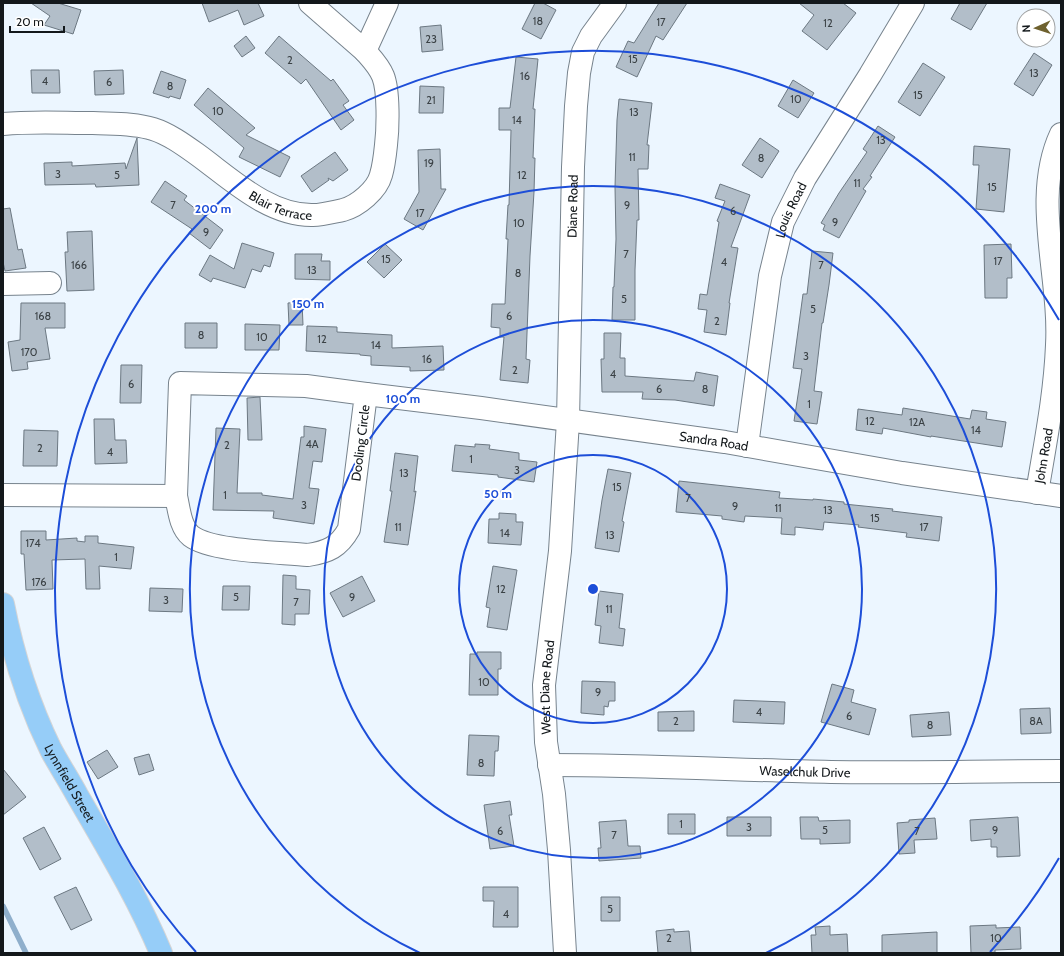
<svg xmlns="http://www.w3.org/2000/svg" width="1064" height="956" font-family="Cabin,sans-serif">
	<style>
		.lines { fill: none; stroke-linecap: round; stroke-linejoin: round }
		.stream { stroke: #8fafcc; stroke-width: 5.5 }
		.building { fill: #b2bec9; stroke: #6c7882 }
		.minor-casing { stroke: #77838d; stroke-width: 24 }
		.major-casing { stroke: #d5d5d6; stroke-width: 24 }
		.minor { stroke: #fff; stroke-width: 22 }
		.major { stroke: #96cdf8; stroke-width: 22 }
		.ring { fill: none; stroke: #1d4ed8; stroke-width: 2 }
		.labels { text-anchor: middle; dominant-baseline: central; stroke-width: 4; stroke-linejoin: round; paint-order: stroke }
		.number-label { font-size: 11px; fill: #3b4246 }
		.street-label { font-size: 13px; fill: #13181b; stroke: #fff }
		.centre { fill: #1d4ed8; stroke: #fff; stroke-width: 2 }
		.ring-label { font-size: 12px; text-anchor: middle; font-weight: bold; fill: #1d4ed8; stroke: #fff; stroke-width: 4; stroke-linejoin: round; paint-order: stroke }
	</style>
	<rect width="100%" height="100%" fill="#ecf6ff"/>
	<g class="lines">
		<!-- stream -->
		<path class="stream" d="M3 906 26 953"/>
	</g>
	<!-- building -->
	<path class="building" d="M31 3H58L81 10 73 34 44 25 50 16Z
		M202 3H258L264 16 244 25 238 10 209 22Z
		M535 3H543L556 10 541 39 522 29Z
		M659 3H687L663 40 656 36 637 77 616 67 628 41 634 43Z
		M799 3H843L856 13 827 50 802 31 814 15Z
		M960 3H987L971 30 951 19Z
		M441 25 443 50 422 52 420 27Z
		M246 36 255 48 242 57 234 46Z
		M279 36 331 81 333 79 349 101 343 105 354 120 341 130 306 79 301 84 265 53Z
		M1034 53 1052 65 1033 96 1014 84Z
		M516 57 538 59 533 109H535L533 158H535L534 192 530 256 526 359 530 360 528 383 500 380 504 337H500V328L491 327 492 304H505L508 239H506L508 205H509L511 130H499V108H510Z
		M923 63 945 77 920 116 898 102Z
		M31 70H59L60 93H32Z
		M123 70 124 94 95 95 94 71Z
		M161 71 186 80 180 99 170 96 169 98 153 93Z
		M793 80 814 93 798 118 778 106Z
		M420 86 444 87 443 113H419Z
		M208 88 255 128 246 135 290 157 280 177 239 157 244 148 194 105Z
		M619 99 652 103 647 145H649L648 169H638L639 220H637L635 270V320H612L613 287H614L616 239 615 187 617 120Z
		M878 126 895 137 870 176 872 177 863 189 866 191 839 238 823 230 825 225 821 223 839 193 867 152 863 149Z
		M137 138 139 185 96 187 95 184 45 185 44 163 72 162V166L125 163 126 169Z
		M760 138 779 151 762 178 742 165Z
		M974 146 1010 149 1004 212 976 209 979 165H973Z
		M440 149 441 189H446L423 230 404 219 419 192 418 150Z
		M335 152 348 170 333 181 328 178 329 180 312 192 301 176Z
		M165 181 187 196 184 200 223 230 210 249 189 233 192 229 151 202Z
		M720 184 750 195 731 247 738 248 729 303H730L726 335 704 332 707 310 698 309 700 294 707 295 719 222 717 221 725 201 715 198Z
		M10 208 18 250 22 249 26 268 5 271 3 262V209Z
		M92 231 94 290 67 291 65 252H68L67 232Z
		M242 243 274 253 270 267 264 265 261 272 252 269 245 288 213 278 211 282 199 275 210 255 234 269Z
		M385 244 402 260 384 278 367 262Z
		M1011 244 1012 278H1007V298H985L984 245Z
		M812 251 833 253 829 285 823 323H822L814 391 822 392 817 424 794 421 802 369 793 368 803 294H807Z
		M295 254H322L321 261H330V280L295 279Z
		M302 302 303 325H289L288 303Z
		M21 303H65V328H45L50 359 27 362 28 369 12 371 8 342 20 340Z
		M185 323H217V348H185Z
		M245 324 280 325 279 350H245Z
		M307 326 337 327V332L392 335V348L443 346 444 370 410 371V367L371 365V356L360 355V354L306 351Z
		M604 333H621L620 358H625V376L694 381 696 372 718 376 714 406 675 400 642 399 643 392H602L601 359H604Z
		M121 365H142L141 403H120Z
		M260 397 262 440H248L247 398Z
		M903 408 970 419 972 410 987 412 986 419 1006 422 1002 447 931 436V437L883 428 882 434 856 430 858 409 902 415Z
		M94 419H114L115 440H126L127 463 95 464Z
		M304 426 326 429 322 462 313 461 309 488 319 489 314 524 273 518 274 511 213 510 216 428 240 429 237 493H262V495L293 499 301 437H304Z
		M24 430 58 431 57 466H23Z
		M475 444 490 445 489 449 519 453V460L537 462 534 482 498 477V475L452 471 455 445 475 447Z
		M395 453 418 456 414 492 416 491 408 545 384 542 392 491H390Z
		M608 469 631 473 622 521 624 522 619 552 595 548 602 500Z
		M679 481 780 492 779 498 813 500V499L844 502V504L893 509 892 511 942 517 939 541 906 537 907 533 858 527 859 525 824 522 823 530 795 527V535L781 534 782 518 745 516 744 522 722 519V516L676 512Z
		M499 513 516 514V522H523L521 545 488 543 489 519H499Z
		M21 531H46V540L77 538V541L85 542V536H98V543L134 547 131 569 99 566 100 589H86L85 559 52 560 53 589 26 590 24 554H21Z
		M493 566 517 570 507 630 487 627 490 608 486 607Z
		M283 575 296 576V589L310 590 309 614H295V625L282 624Z
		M362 576 375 601 343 617 330 593Z
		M223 586H250L249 610H222Z
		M150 588 183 589 182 612 149 611Z
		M599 591 623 594 619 628 625 629 623 646 599 643 601 626 595 625Z
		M477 652H501V669H498V695H469L470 654H477Z
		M582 681 615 682V701H609L608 707 604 706V715L581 713Z
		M832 684 854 690 851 702 876 709 869 735 821 722Z
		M734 700 785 702 784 724 733 722Z
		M1050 708 1051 733 1021 734 1020 709Z
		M694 711V731H658V712Z
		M949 712 951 735 912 737 910 715Z
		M469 735 499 736 498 751H495L494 776 467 775Z
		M107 750 118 767 98 779 87 762Z
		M149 754 154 770 139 775 134 758Z
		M3 769 26 797 3 815Z
		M510 801 512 815H509L514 846 490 849 484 805Z
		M668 814H695V834H668Z
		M727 817H771V836H727Z
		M800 817H818L819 821 850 820V843L820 844V839H801Z
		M1018 817 1020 856 997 857V847H991V839L971 841 970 820Z
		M935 818 937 839 914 840 915 853 899 854 897 823 909 822V820Z
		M626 820 628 846H640L641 858 599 861 598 848H601L599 822Z
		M44 827 61 859 40 870 23 838Z
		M76 887 92 920 71 930 54 897Z
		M483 887H518V927H493L494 901H483Z
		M601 897H620V921H601Z
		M996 925V928L1020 927 1021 949 995 950V953H971L970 926Z
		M830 926V935L847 934 848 953H812L811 935H816L815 927Z
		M674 929V932L689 931 691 953H658L656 931Z
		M937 932V953H882V935Z"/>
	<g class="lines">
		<defs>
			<g id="minor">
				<path d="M310 3 365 51"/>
				<path id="s1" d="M3 124C33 121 63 123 93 123 113 124 134 123 153 129 169 134 184 145 198 155 231 179 269 216 313 215 323 215 333 212 343 210 358 206 377 190 381 175 384 165 385 155 386 145 388 128 389 91 383 76 379 66 372 59 365 51L387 3"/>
				<path d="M3 284 50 283"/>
				<path d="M180 383 306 386 366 394 349 529C339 547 328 552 308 555 280 552 212 552 191 536 180 527 179 509 176 496Z"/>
				<path id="s2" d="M366 394 481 408 725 442 902 473 1061 496"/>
				<path id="s3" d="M747 446 770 276 783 222 805 178 870 75 913 3"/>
				<path id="s4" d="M1037 493C1045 444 1055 395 1057 345 1061 277 1031 198 1061 134"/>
				<path d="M3 495 176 496"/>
				<path id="s5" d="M549 765C643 765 737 770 831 772 908 773 984 771 1061 771"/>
				<path id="s6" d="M565 953 559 850 554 794 546 742 544 685 560 551 568 421 573 167 576 106 579 73 583 52 591 36 615 3"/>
			</g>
			<g id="major">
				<path id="s7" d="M3 604C13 655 28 703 51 750 59 765 69 780 77 795 107 847 138 898 161 953"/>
			</g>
		</defs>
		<!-- minor casing -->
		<use href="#minor" class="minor-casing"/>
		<!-- major casing -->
		<use href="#major" class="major-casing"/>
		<!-- minor -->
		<use href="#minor" class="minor"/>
		<!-- major -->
		<use href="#major" class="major"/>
	</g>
	<!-- distance rings -->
	<g class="ring">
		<circle cx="593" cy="589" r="134"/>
		<circle cx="593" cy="589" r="269"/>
		<path d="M420 953A403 403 0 1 1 766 953"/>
		<path d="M1059 858A538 538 0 0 1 990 952M196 952A538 538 0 1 1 1059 320"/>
	</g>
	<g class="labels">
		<!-- number labels -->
		<g class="number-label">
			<text x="538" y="21">18</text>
			<text x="661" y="22">17</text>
			<text x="828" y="23">12</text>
			<text x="431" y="39">23</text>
			<text x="633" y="59">15</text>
			<text x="290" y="60">2</text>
			<text x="1034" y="73">13</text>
			<text x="525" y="76">16</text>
			<text x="45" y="81">4</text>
			<text x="109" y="82">6</text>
			<text x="170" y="86">8</text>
			<text x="918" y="95">15</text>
			<text x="796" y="99">10</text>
			<text x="431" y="100">21</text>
			<text x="218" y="111">10</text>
			<text x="634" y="112">13</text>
			<text x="517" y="120">14</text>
			<text x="881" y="140">13</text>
			<text x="632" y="157">11</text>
			<text x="761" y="158">8</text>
			<text x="429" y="163">19</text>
			<text x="58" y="174">3</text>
			<text x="117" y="175">5</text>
			<text x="522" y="175">12</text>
			<text x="857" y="183">11</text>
			<text x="992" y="187">15</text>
			<text x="173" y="205">7</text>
			<text x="627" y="205">9</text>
			<text x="733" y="211">6</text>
			<text x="420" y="213">17</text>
			<text x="835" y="222">9</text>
			<text x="519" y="223">10</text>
			<text x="206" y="232">9</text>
			<text x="626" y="254">7</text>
			<text x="386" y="259">15</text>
			<text x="998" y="261">17</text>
			<text x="724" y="262">4</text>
			<text x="79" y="265">166</text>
			<text x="821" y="265">7</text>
			<text x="312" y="270">13</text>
			<text x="518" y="273">8</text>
			<text x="624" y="299">5</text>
			<text x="813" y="309">5</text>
			<text x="43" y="316">168</text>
			<text x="509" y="316">6</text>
			<text x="717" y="321">2</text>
			<text x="201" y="335">8</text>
			<text x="262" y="337">10</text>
			<text x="322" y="339">12</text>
			<text x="376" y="345">14</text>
			<text x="29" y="352">170</text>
			<text x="806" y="356">3</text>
			<text x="427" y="359">16</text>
			<text x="515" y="370">2</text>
			<text x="613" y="374">4</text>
			<text x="131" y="384">6</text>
			<text x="659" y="389">6</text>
			<text x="705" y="389">8</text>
			<text x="809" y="404">1</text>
			<text x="870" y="421">12</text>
			<text x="917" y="422">12A</text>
			<text x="976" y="430">14</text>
			<text x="312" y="444">4A</text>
			<text x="227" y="445">2</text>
			<text x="40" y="448">2</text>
			<text x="110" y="452">4</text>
			<text x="471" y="459">1</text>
			<text x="517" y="470">3</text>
			<text x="404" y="473">13</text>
			<text x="617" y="487">15</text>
			<text x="225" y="495">1</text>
			<text x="688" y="498">7</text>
			<text x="304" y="505">3</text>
			<text x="735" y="506">9</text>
			<text x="778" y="508">11</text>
			<text x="828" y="510">13</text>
			<text x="875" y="518">15</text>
			<text x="398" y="527">11</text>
			<text x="924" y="527">17</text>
			<text x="505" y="533">14</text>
			<text x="610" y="535">13</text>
			<text x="33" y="543">174</text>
			<text x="116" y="557">1</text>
			<text x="39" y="582">176</text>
			<text x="501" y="589">12</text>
			<text x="236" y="597">5</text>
			<text x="352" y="597">9</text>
			<text x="166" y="600">3</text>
			<text x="296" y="602">7</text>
			<text x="609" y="609">11</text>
			<text x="484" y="682">10</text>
			<text x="598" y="692">9</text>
			<text x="759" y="712">4</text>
			<text x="849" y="716">6</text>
			<text x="676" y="721">2</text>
			<text x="1036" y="721">8A</text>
			<text x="930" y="725">8</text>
			<text x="481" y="763">8</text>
			<text x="681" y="824">1</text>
			<text x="749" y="827">3</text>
			<text x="825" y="830">5</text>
			<text x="995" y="830">9</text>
			<text x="500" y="831">6</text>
			<text x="917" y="831">7</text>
			<text x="614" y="835">7</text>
			<text x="610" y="909">5</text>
			<text x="506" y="914">4</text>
			<text x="669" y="938">2</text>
			<text x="996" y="938">10</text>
		</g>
		<!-- street labels -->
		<g class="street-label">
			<text stroke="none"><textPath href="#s1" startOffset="301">Blair Terrace</textPath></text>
			<text stroke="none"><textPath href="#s6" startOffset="749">Diane Road</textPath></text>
			<text stroke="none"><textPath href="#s3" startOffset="241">Louis Road</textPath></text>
			<text stroke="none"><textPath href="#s2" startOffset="351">Sandra Road</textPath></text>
			<text transform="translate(360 443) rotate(-83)">Dooling Circle</text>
			<text stroke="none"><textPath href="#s4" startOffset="38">John Road</textPath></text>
			<text stroke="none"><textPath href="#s6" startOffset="267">West Diane Road</textPath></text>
			<text stroke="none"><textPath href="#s5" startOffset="256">Waselchuk Drive</textPath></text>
			<text stroke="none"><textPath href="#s7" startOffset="192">Lynnfield Street</textPath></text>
		</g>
	</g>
	<circle cx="593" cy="589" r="6" class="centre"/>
	<g class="ring-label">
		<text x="213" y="213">200 m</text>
		<text x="308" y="308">150 m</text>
		<text x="403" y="403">100 m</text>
		<text x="498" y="498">50 m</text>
	</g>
	<!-- border -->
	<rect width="1064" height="956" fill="none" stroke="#13181b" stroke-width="8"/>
	<!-- north arrow -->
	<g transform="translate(1036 28) rotate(267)"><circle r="19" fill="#ffffff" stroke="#a1a3a4"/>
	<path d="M0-3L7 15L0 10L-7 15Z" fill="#6e612e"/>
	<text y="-6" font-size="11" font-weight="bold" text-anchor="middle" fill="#13181b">N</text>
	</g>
	<!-- scale -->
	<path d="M10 26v6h54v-6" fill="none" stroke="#13181b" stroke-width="2"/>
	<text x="16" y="26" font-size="12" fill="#13181b" stroke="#ffffff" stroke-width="3" paint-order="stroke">20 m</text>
</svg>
